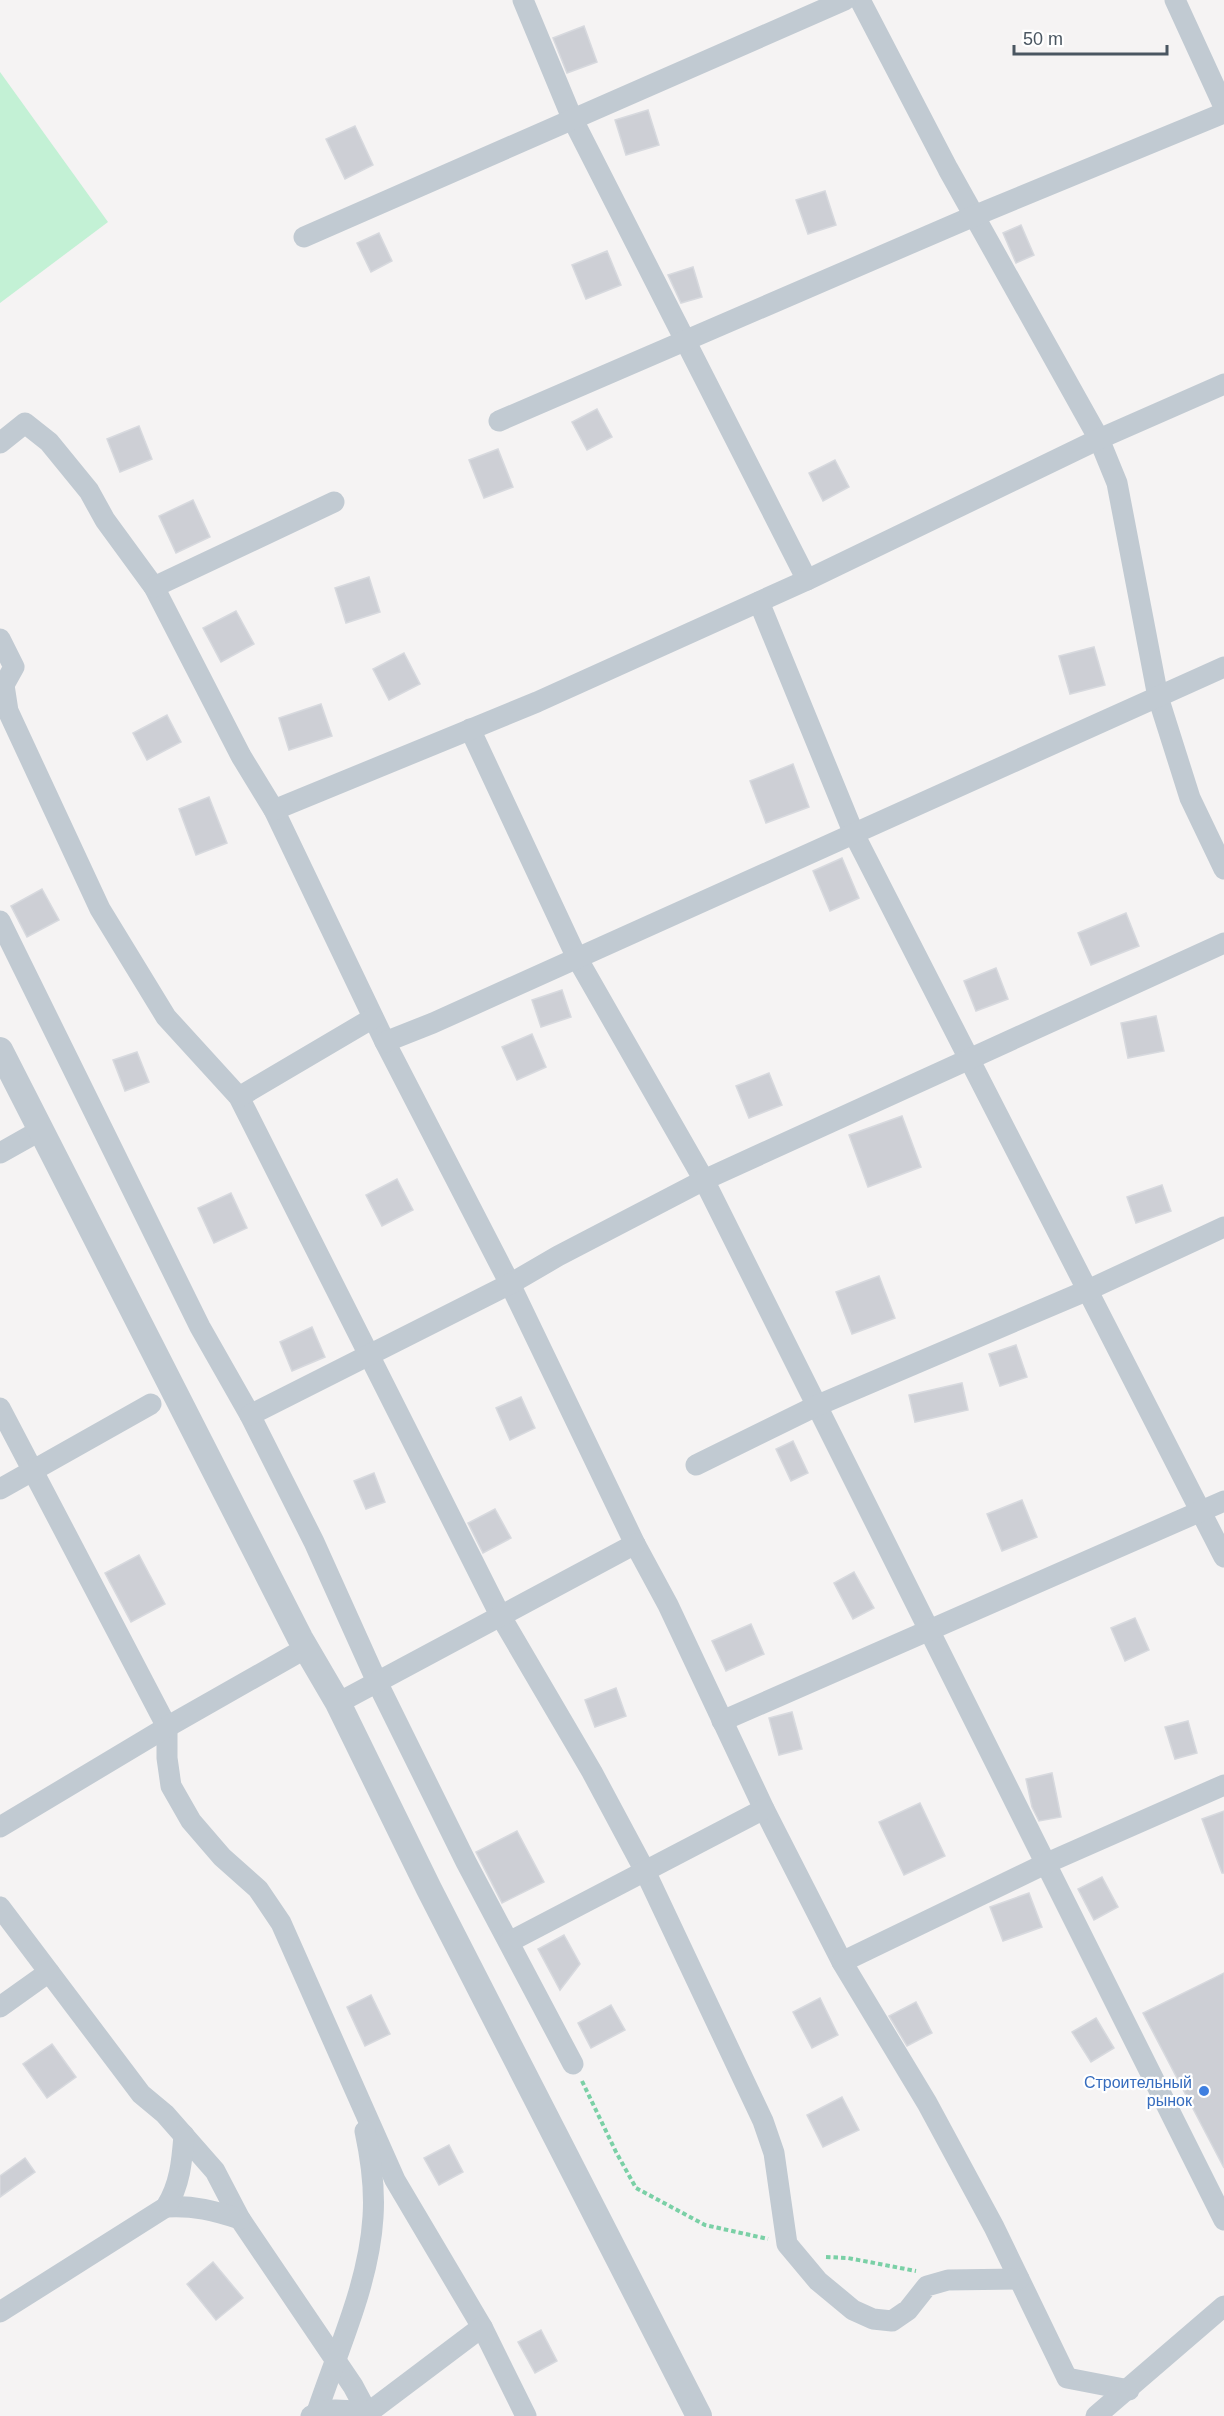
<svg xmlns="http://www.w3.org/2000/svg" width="1224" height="2416" viewBox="0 0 1224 2416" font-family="Arial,sans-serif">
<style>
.green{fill:#c3f1d5}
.building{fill:#cdcfd5;stroke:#d7d9de;stroke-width:1.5}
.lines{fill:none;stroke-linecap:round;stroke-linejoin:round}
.path{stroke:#7ad0a6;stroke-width:4;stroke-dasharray:4.5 3;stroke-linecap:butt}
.minor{stroke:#c1cad2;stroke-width:21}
.tertiary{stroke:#c1cad2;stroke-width:26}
.shop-dot{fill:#3f7fe0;stroke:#fff;stroke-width:2}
.labels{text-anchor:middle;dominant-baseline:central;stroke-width:4.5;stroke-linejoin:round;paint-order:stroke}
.shop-label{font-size:16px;fill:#366cbe;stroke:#fff;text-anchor:end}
</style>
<rect width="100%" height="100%" fill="#f5f3f3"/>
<polygon class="green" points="0,72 108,222 0,303"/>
<g class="building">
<polygon points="584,26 597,62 567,73 553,38"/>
<polygon points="648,110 659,145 626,155 615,120"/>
<polygon points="355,126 373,165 345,179 326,139"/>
<polygon points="825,191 836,225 808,234 796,200"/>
<polygon points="1021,225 1034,255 1016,263 1003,233"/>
<polygon points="379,233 392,261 371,272 357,243"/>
<polygon points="607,251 621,285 586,299 572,265"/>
<polygon points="693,267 702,297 681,303 668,275"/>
<polygon points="597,409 612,437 587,450 572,422"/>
<polygon points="139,426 152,459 120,472 107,439"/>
<polygon points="498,449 513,487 484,498 469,460"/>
<polygon points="835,460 849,487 823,501 809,473"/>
<polygon points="193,500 210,537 176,553 159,516"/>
<polygon points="369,577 380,612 346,623 335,588"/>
<polygon points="236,611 254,644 221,662 203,628"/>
<polygon points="1094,647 1105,685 1070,694 1059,656"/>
<polygon points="404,653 420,684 389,700 373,669"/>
<polygon points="321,704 332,736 289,750 279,718"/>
<polygon points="167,715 181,742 147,760 133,733"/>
<polygon points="793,764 809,807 766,823 750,781"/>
<polygon points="209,797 227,843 196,855 179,809"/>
<polygon points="842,858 859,898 830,911 813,871"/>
<polygon points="42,889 59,920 27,937 11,906"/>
<polygon points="1126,913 1139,946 1091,965 1078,933"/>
<polygon points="996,968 1008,999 976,1011 964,981"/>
<polygon points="562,990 571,1017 541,1027 532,1000"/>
<polygon points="1156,1016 1164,1051 1128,1058 1121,1023"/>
<polygon points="532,1034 546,1067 517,1080 502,1047"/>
<polygon points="137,1052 149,1082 125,1091 113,1060"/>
<polygon points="769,1073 782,1105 749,1118 736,1086"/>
<polygon points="902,1116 921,1167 868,1187 849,1135"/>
<polygon points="397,1179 413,1210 382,1226 366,1195"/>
<polygon points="1162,1185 1171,1211 1136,1223 1127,1197"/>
<polygon points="231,1193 247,1228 214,1243 198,1208"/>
<polygon points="879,1276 895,1318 852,1334 836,1292"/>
<polygon points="312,1327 325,1357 292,1371 280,1342"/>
<polygon points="1016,1345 1027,1377 1000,1386 989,1354"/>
<polygon points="962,1383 968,1410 915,1422 909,1395"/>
<polygon points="521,1397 535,1428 510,1440 496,1408"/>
<polygon points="793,1441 808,1473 791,1481 776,1449"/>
<polygon points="374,1473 385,1502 366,1509 354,1481"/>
<polygon points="1022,1500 1037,1537 1002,1551 987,1514"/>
<polygon points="495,1509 511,1538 483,1553 468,1523"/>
<polygon points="139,1555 165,1604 131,1622 105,1573"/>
<polygon points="854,1572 874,1608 853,1619 834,1583"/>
<polygon points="1135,1618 1149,1650 1125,1661 1111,1628"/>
<polygon points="751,1624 764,1654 726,1671 712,1641"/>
<polygon points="616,1688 626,1716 595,1727 585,1700"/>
<polygon points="792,1712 802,1749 779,1755 769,1718"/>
<polygon points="1188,1721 1197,1753 1175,1759 1165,1727"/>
<polygon points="1052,1773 1061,1817 1039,1821 1032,1807 1026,1779"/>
<polygon points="920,1803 945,1856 904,1875 879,1822"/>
<polygon points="1224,1811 1224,1873 1222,1873 1202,1819"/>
<polygon points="517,1831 544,1882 502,1903 476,1852"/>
<polygon points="1102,1877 1118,1907 1094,1920 1078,1889"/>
<polygon points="1029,1893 1042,1927 1003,1941 990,1907"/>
<polygon points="564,1935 580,1964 560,1990 538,1949"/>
<polygon points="1224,1973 1224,2168 1143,2013"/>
<polygon points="371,1995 390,2034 365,2046 347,2007"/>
<polygon points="820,1998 838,2035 812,2048 793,2012"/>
<polygon points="916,2002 932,2033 907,2046 889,2016"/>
<polygon points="611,2005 625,2030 591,2048 578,2023"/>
<polygon points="1096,2018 1114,2048 1091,2062 1072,2032"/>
<polygon points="52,2044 76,2077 47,2098 23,2064"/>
<polygon points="842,2097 859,2130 823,2147 807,2115"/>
<polygon points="449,2145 463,2172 439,2185 424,2158"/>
<polygon points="25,2158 35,2172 0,2197 0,2176"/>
<polygon points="213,2262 243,2298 216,2320 187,2284"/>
<polygon points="541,2330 557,2361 535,2373 518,2342"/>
</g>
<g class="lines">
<g class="path">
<polyline points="582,2081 616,2152 636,2188 705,2225 768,2239"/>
<polyline points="826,2257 848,2258 916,2271"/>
</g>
<g class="minor">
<polyline points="523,0 572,118 807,580"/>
<polyline points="860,0 948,169 1099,439 1117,483 1158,697 1190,798 1224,869"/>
<polyline points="1175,0 1224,107"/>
<polyline points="304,237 845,0"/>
<polyline points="499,421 974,216 1224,113"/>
<polyline points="0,443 25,423 49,442 89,491 105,520 154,587 241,756 274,810 385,1042 510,1284 635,1544 668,1605 764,1809 842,1962 927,2103 994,2227 1067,2378 1129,2390"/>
<polyline points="154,587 334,502"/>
<polyline points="759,602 854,834 1224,1557"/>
<polyline points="0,639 14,667 4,685 8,711 100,909 166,1017 239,1097 500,1615 592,1772 645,1871 763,2121 774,2153 787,2244 818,2281 853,2310 873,2319 892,2321 908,2310 927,2286 948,2280 1019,2279"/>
<polyline points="470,729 577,958 704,1180 1224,2220"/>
<polyline points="274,810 537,702 807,580 1099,439 1224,384"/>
<polyline points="0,921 200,1327 250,1415 314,1542 377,1682 466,1862 573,2064"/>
<polyline points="385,1042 433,1023 1224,667"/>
<polyline points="239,1097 373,1018"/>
<polyline points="0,1153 41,1130"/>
<polyline points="0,1408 167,1727 167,1758 171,1786 191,1821 222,1857 258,1889 281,1923 395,2180 482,2327 526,2416"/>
<polyline points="250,1415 510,1284 558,1256 704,1180 1224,943"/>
<polyline points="696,1465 816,1406 1088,1290 1224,1227"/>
<polyline points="0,1489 151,1404"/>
<polyline points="338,1703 635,1544"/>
<polyline points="722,1721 1224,1501"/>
<polyline points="0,1827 167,1727 306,1648"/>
<polyline points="0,1907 141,2094 165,2114 215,2171 240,2219 353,2386 369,2416"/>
<polyline points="509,1942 764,1809"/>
<polyline points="842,1962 1047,1863 1224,1785"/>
<polyline points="0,2007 49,1972"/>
<path d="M 166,2207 C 193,2205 215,2211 240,2219"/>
<path d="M 0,2312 L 166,2207 C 180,2185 182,2161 184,2135"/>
<path d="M 317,2412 C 338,2349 369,2284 373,2217 C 375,2188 371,2159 365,2131"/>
<path d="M 311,2416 C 326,2406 351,2411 368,2413 L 482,2327"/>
<polyline points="1096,2416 1224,2306"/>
</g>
<polyline class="tertiary" points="0,1050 300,1638 338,1703 429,1889 699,2416"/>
</g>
<circle class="shop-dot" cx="1204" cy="2091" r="6"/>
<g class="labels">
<g class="shop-label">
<text x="1192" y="2082">Строительный<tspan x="1192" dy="18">рынок</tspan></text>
</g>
</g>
<path d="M1014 45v9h153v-9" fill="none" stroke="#4a5661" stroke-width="3"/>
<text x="1023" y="45" font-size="18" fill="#4a5661" stroke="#ffffff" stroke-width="4.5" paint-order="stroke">50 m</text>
</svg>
